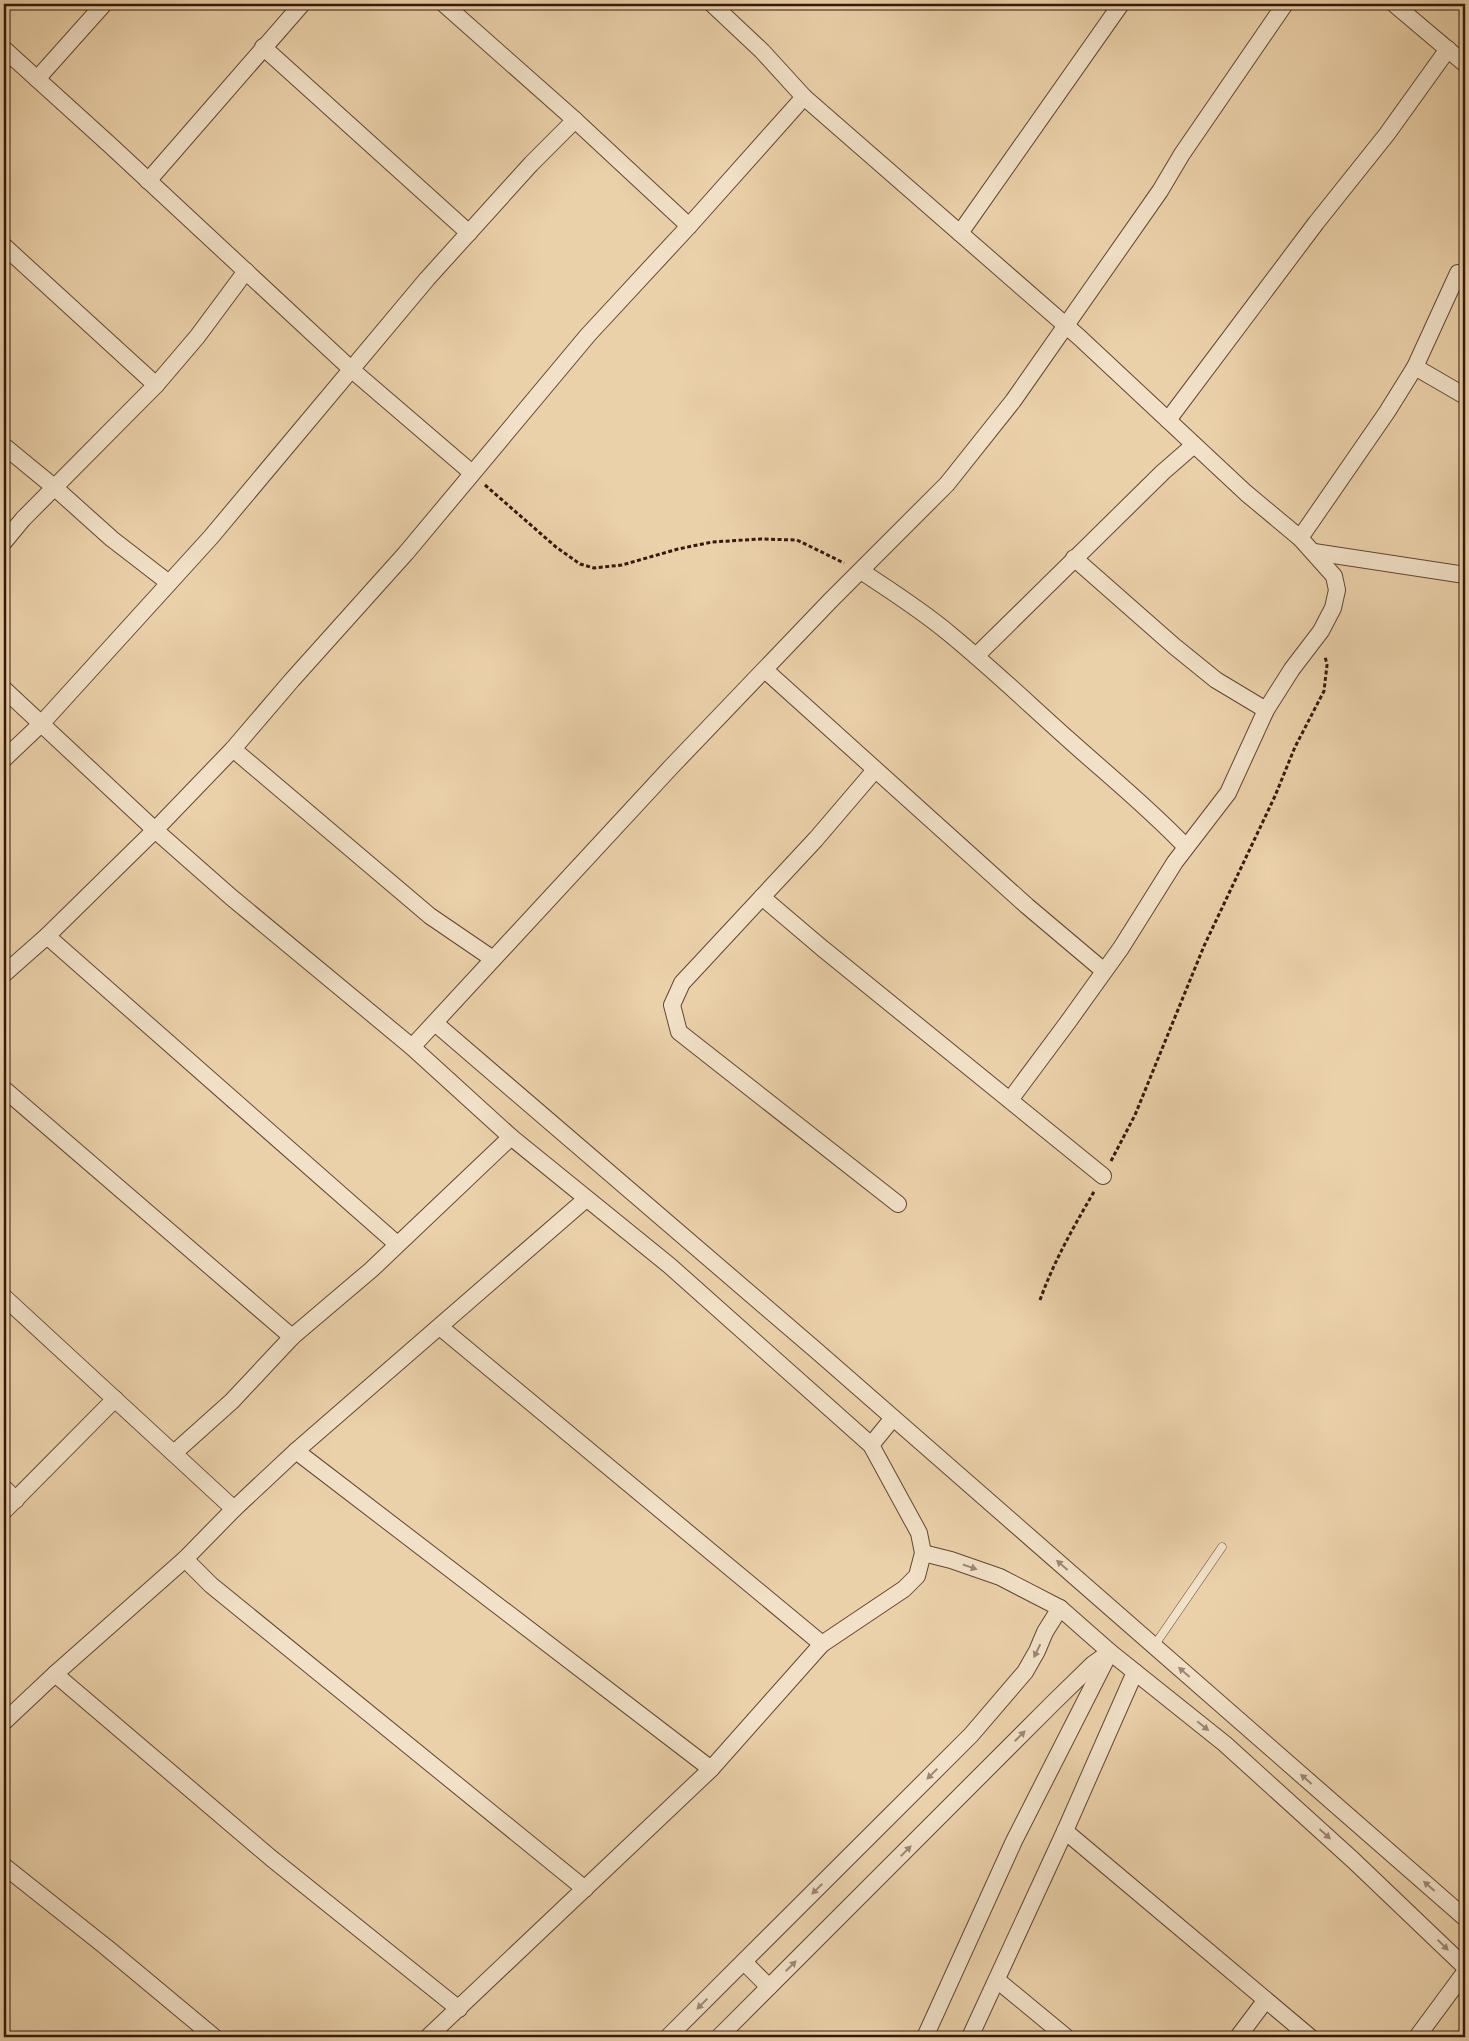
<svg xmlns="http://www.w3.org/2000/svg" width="1469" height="2041" viewBox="0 0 1469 2041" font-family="'IM FELL DW Pica',serif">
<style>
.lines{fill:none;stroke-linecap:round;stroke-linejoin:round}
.service-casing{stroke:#624633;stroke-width:9}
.minor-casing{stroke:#624633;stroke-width:18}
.path{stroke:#35180b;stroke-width:3;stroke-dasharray:4 2.5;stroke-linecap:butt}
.service{stroke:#f2e1c8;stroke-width:8}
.minor{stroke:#f2e1c8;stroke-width:16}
.oneway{fill:#9d8773}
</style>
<rect width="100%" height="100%" fill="#ebd1aa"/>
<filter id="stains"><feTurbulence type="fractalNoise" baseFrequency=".004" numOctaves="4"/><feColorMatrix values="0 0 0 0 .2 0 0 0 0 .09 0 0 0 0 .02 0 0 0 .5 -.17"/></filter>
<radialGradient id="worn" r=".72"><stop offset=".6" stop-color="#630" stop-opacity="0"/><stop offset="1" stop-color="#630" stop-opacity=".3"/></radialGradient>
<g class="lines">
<g class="service-casing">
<polyline id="service" points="1154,1646 1222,1547"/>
</g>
<g class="minor-casing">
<g id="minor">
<polyline points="444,4 575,120 689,226"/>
<polyline points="712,4 762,51 804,97 1079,337 1246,493 1300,538 1334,576 1337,590 1333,608 1321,631 1292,669 1266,710 1228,793 1175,862 1121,948 1068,1022 1010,1100"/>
<polyline points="1394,4 1465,64"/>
<polyline points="263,47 469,233"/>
<polyline points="4,49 110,145 352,370 472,473"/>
<polyline points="37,79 104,4"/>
<polyline points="148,181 302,4"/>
<polyline points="960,233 1121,4"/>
<polyline points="4,246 156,385"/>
<polyline points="1415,367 1465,396"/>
<polyline points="1168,420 1316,223 1387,134 1448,49"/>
<polyline points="4,446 54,487 112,539 169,583"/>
<polyline points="1300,538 1387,412 1415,367 1458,273"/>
<polyline points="4,542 23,519 156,385 197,337 246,271"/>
<polyline points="1314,552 1465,575"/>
<polyline points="1074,558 1174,646 1216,680 1266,710"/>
<path d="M 861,571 C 891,591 923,611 951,635 C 991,668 1029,704 1068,739 C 1108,775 1149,808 1186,847"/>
<polyline points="976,656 1163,472 1194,445"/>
<polyline points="765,670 1027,906 1104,971"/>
<polyline points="4,689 155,830 231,897 412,1047 511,1137 670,1266 871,1445 919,1533 923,1553 917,1576 904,1589 822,1644 711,1769 428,2037"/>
<polyline points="233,749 430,916 493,959"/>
<polyline points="4,759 42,723 211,537 427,279 531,164 575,120"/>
<polyline points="875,770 816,839 682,983 672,1005 679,1032 898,1204"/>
<polyline points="762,897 822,948 1103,1176"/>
<polyline points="47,936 397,1244"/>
<polyline points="4,974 47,936 155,830 233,749 292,680 406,553 588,335 689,226 804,97"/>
<polyline points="435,1023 818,1352 1465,1918"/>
<polyline points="412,1047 672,766 830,601 947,484 1013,401 1160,191 1182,154 1285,4"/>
<polyline points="4,1089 292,1337"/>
<polyline points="4,1297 234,1509 296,1451 586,1199"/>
<polyline points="440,1327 822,1644"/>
<polyline points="871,1445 893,1418"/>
<polyline points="296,1451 711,1769"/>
<polyline points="174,1453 232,1401 292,1337 371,1270 511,1137"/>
<polyline points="4,1488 16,1500"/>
<polyline points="234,1509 185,1559 55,1674 271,1858 459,2009"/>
<polyline points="4,1511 115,1399"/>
<polyline points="923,1553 951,1560 1000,1577 1060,1608 1110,1652 1225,1744 1353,1860 1465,1967"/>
<polyline points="185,1559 211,1585 585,1889"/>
<polyline points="4,1722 55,1674"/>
<polyline points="1065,1831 1310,2037"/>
<polyline points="4,1866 106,1947 214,2037"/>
<polyline points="744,1962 769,1987"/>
<polyline points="997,1980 1066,2037"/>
<polyline points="668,2037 971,1735 1025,1672 1037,1651 1045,1632 1060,1608"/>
<polyline points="719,2037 1052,1704 1093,1664 1110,1652"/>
<polyline points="925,2037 1014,1841 1109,1654"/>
<polyline points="970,2037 1065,1831 1135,1672"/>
<polyline points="1238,2037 1265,2001"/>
<polyline points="1417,2037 1465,1972"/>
</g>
</g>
<g class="path">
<polyline points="485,485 556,547 580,564 594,568 622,565 678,549 712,542 761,539 797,540 844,563"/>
<polyline points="1111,1161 1135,1115 1204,946 1275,796 1295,747 1324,691 1327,665 1325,656"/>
<path d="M 1040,1300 C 1054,1261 1074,1226 1095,1190"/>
</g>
<use href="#service" class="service"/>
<use href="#minor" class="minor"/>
</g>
<defs><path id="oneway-solid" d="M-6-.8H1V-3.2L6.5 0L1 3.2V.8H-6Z" transform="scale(1.25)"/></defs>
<g class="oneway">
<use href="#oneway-solid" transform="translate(1062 1565) rotate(-139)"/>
<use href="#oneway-solid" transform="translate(970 1567) rotate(19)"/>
<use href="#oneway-solid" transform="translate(1037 1651) rotate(116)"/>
<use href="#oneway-solid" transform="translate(1184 1672) rotate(-139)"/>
<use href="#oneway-solid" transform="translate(1203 1726) rotate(39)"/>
<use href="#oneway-solid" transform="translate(1020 1736) rotate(-45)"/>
<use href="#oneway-solid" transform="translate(932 1774) rotate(135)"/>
<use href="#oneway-solid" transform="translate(1306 1779) rotate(-139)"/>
<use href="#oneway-solid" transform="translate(1325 1834) rotate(42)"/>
<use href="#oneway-solid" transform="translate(906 1851) rotate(-45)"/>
<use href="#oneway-solid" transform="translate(1429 1886) rotate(-139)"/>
<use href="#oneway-solid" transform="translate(817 1889) rotate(135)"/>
<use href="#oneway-solid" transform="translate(1443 1945) rotate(44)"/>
<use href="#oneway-solid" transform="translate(791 1966) rotate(-45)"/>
<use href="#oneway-solid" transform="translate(702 2004) rotate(135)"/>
</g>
<rect width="1469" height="2041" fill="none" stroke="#ebd1aa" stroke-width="20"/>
<rect x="5" y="5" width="1459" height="2031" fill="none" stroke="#35180b" stroke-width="2.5"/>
<rect x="10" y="10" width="1449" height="2021" fill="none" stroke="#35180b"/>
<rect width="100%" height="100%" filter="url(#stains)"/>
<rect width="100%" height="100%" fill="url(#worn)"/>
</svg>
